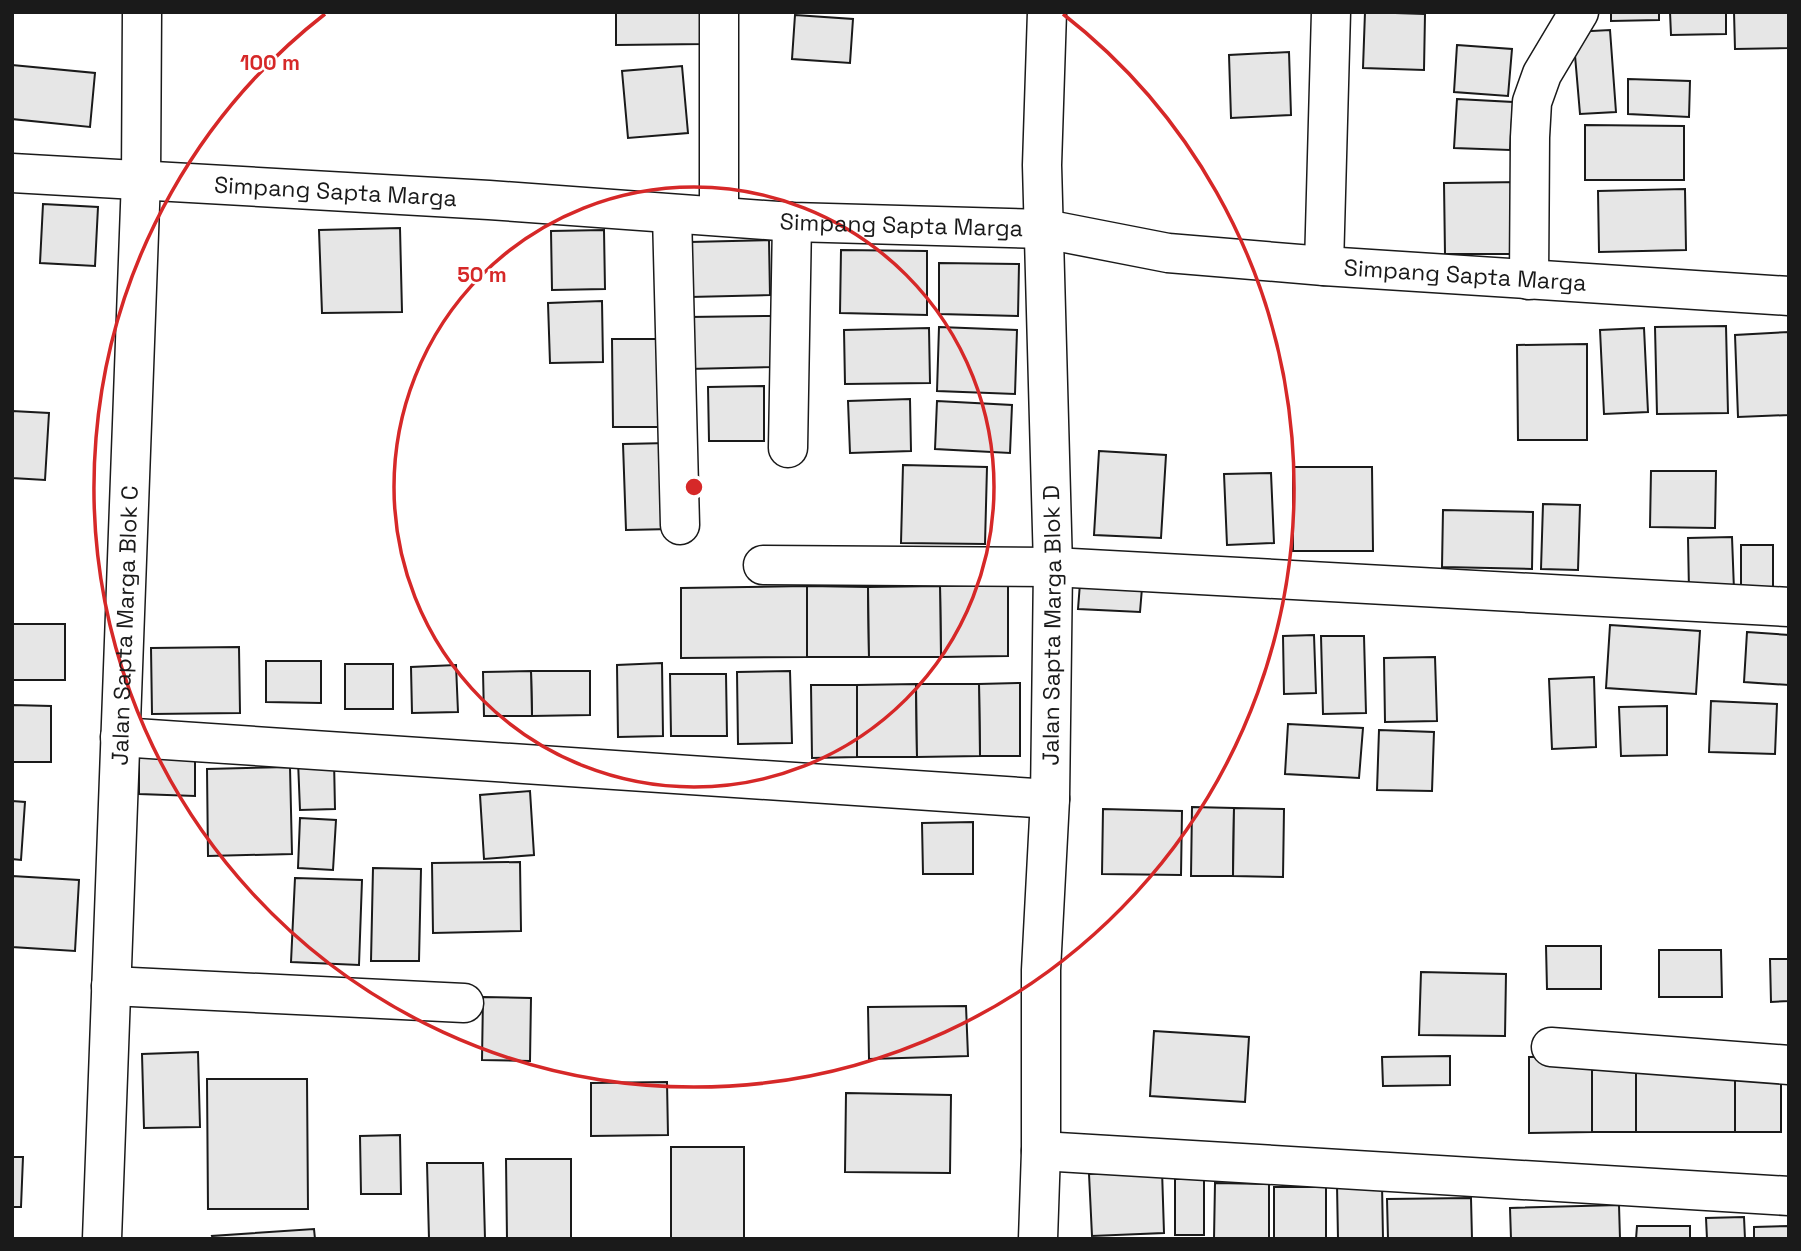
<svg xmlns="http://www.w3.org/2000/svg" width="1801" height="1251" viewBox="0 0 1801 1251" font-family="'Space Grotesk',sans-serif">
<style>
.building{fill:#e6e6e6;stroke:#1a1a1a;stroke-width:2}
.lines{fill:none;stroke-linecap:round;stroke-linejoin:round}
.minor-casing{stroke:#1a1a1a;stroke-width:41}
.minor{stroke:#fff;stroke-width:38}
.ring{fill:none;stroke:#d62828;stroke-width:3.5}
.labels{text-anchor:middle;dominant-baseline:central;stroke-width:5;stroke-linejoin:round;paint-order:stroke}
.street-label{font-size:23px;fill:#1a1a1a;stroke:#fff}
.centre{fill:#d62828;stroke:#fff;stroke-width:3.5}
.ring-label{font-size:21px;text-anchor:middle;font-weight:bold;fill:#d62828;stroke:#fff;stroke-width:5;stroke-linejoin:round;paint-order:stroke}
</style>
<rect width="100%" height="100%" fill="#fff"/>
<g class="building">
<polygon points="616,12 704,12 704,44 616,45"/>
<polygon points="1365,12 1425,14 1424,70 1363,68"/>
<polygon points="1611,12 1659,12 1659,20 1611,21"/>
<polygon points="1670,12 1726,12 1726,34 1671,35"/>
<polygon points="1734,12 1789,12 1789,48 1735,49"/>
<polygon points="795,15 853,19 850,63 792,59"/>
<polygon points="1610,30 1616,112 1580,114 1573,32"/>
<polygon points="1457,45 1512,49 1508,96 1454,92"/>
<polygon points="1289,52 1291,115 1231,118 1229,55"/>
<polygon points="12,65 95,73 90,127 12,119"/>
<polygon points="682,66 688,133 628,138 622,71"/>
<polygon points="1628,79 1690,81 1689,117 1628,114"/>
<polygon points="1457,99 1513,102 1510,150 1454,148"/>
<polygon points="1585,125 1684,126 1684,180 1585,180"/>
<polygon points="1522,182 1522,254 1445,254 1444,183"/>
<polygon points="1685,189 1686,250 1599,252 1598,191"/>
<polygon points="43,204 98,207 95,266 40,263"/>
<polygon points="400,228 402,312 322,313 319,230"/>
<polygon points="604,230 605,289 552,290 551,231"/>
<polygon points="769,240 770,295 690,297 690,242"/>
<polygon points="841,250 927,251 927,315 840,313"/>
<polygon points="939,263 1019,264 1018,316 939,314"/>
<polygon points="602,301 603,362 550,363 548,303"/>
<polygon points="771,316 772,367 688,369 688,317"/>
<polygon points="1726,326 1728,413 1657,414 1655,327"/>
<polygon points="939,327 1017,330 1015,394 937,391"/>
<polygon points="929,328 930,383 845,384 844,330"/>
<polygon points="1644,328 1648,412 1604,414 1600,330"/>
<polygon points="1789,332 1789,415 1738,417 1735,335"/>
<polygon points="612,339 667,339 668,427 613,427"/>
<polygon points="1587,344 1587,440 1518,440 1517,345"/>
<polygon points="764,386 764,441 709,441 708,387"/>
<polygon points="910,399 911,451 850,453 848,401"/>
<polygon points="937,401 1012,405 1010,453 935,449"/>
<polygon points="12,411 49,413 45,480 12,478"/>
<polygon points="668,443 671,529 626,530 623,444"/>
<polygon points="1099,451 1166,455 1161,538 1094,535"/>
<polygon points="903,465 987,467 985,544 901,543"/>
<polygon points="1293,467 1372,467 1373,551 1293,551"/>
<polygon points="1651,471 1716,471 1715,528 1650,527"/>
<polygon points="1271,473 1274,543 1227,545 1224,474"/>
<polygon points="1543,504 1580,505 1578,570 1541,569"/>
<polygon points="1443,510 1533,512 1532,569 1442,567"/>
<polygon points="1732,537 1734,590 1689,591 1688,538"/>
<polygon points="1741,545 1773,545 1773,601 1741,600"/>
<polygon points="1080,583 1142,588 1140,612 1078,609"/>
<polygon points="1008,585 1008,656 941,657 940,586"/>
<polygon points="807,586 868,587 869,657 807,657"/>
<polygon points="807,586 807,657 681,658 681,588"/>
<polygon points="940,586 941,657 869,657 868,587"/>
<rect x="12" y="624" width="53" height="56"/>
<polygon points="1610,625 1700,631 1696,694 1606,688"/>
<polygon points="1747,632 1789,635 1789,685 1744,682"/>
<polygon points="1314,635 1316,693 1284,694 1283,636"/>
<polygon points="1321,636 1364,636 1366,713 1323,714"/>
<polygon points="239,647 240,713 152,714 151,648"/>
<polygon points="1435,657 1437,721 1385,722 1384,658"/>
<polygon points="266,661 321,661 321,703 266,702"/>
<polygon points="662,663 663,736 618,737 617,665"/>
<rect x="345" y="664" width="48" height="45"/>
<polygon points="456,665 458,712 412,713 411,667"/>
<polygon points="531,671 590,671 590,715 532,716"/>
<polygon points="531,671 532,716 484,716 483,672"/>
<polygon points="790,671 792,743 738,744 737,672"/>
<polygon points="670,674 726,674 727,736 671,736"/>
<polygon points="1594,677 1596,747 1552,749 1549,679"/>
<polygon points="1020,683 1020,756 980,756 979,684"/>
<polygon points="916,684 917,757 857,757 857,685"/>
<polygon points="916,684 979,684 980,756 917,757"/>
<polygon points="811,685 857,685 857,757 812,758"/>
<polygon points="1711,701 1777,704 1775,754 1709,752"/>
<polygon points="12,705 51,706 51,762 12,762"/>
<polygon points="1667,706 1667,755 1621,756 1619,707"/>
<polygon points="1288,724 1363,728 1359,778 1285,774"/>
<polygon points="1379,730 1434,732 1432,791 1377,790"/>
<polygon points="139,757 195,759 195,796 139,794"/>
<polygon points="334,760 335,809 300,810 298,761"/>
<polygon points="290,767 292,854 208,856 207,769"/>
<polygon points="530,791 534,855 484,859 480,795"/>
<polygon points="12,801 25,802 21,860 12,859"/>
<polygon points="1192,807 1234,808 1233,876 1191,876"/>
<polygon points="1234,808 1284,809 1283,877 1233,876"/>
<polygon points="1103,809 1182,811 1181,875 1102,874"/>
<polygon points="300,818 336,820 333,870 298,868"/>
<polygon points="973,822 973,874 923,874 922,823"/>
<polygon points="520,862 521,931 433,933 432,863"/>
<polygon points="373,868 421,869 419,961 371,961"/>
<polygon points="12,876 79,880 75,951 12,947"/>
<polygon points="295,878 362,880 359,965 291,962"/>
<polygon points="1546,946 1601,946 1601,989 1547,989"/>
<polygon points="1659,950 1721,950 1722,997 1659,997"/>
<polygon points="1770,959 1789,959 1789,1001 1771,1002"/>
<polygon points="1421,972 1506,974 1505,1036 1419,1035"/>
<polygon points="483,997 531,998 530,1061 482,1060"/>
<polygon points="966,1006 968,1056 869,1059 868,1007"/>
<polygon points="1154,1031 1249,1037 1245,1102 1150,1096"/>
<polygon points="198,1052 200,1127 144,1128 142,1054"/>
<polygon points="1450,1056 1450,1085 1383,1086 1382,1057"/>
<polygon points="1592,1056 1592,1132 1529,1133 1529,1057"/>
<polygon points="1781,1069 1781,1132 1735,1132 1735,1070"/>
<rect x="1592" y="1070" width="44" height="62"/>
<rect x="1636" y="1070" width="99" height="62"/>
<polygon points="207,1079 307,1079 308,1209 208,1209"/>
<polygon points="667,1082 668,1135 591,1136 591,1083"/>
<polygon points="846,1093 951,1095 950,1173 845,1172"/>
<polygon points="400,1135 401,1194 361,1194 360,1136"/>
<rect x="671" y="1147" width="73" height="92"/>
<polygon points="12,1157 23,1157 21,1207 12,1207"/>
<polygon points="506,1159 571,1159 571,1239 507,1239"/>
<polygon points="427,1163 483,1163 485,1239 429,1239"/>
<polygon points="1162,1170 1164,1233 1092,1236 1089,1174"/>
<rect x="1175" y="1179" width="29" height="56"/>
<polygon points="1215,1183 1269,1184 1269,1239 1214,1239"/>
<polygon points="1382,1184 1383,1239 1338,1239 1337,1185"/>
<rect x="1274" y="1187" width="52" height="52"/>
<polygon points="1471,1198 1472,1239 1388,1239 1387,1199"/>
<polygon points="1619,1205 1620,1239 1511,1239 1510,1208"/>
<polygon points="1744,1217 1745,1239 1707,1239 1706,1218"/>
<polygon points="1637,1226 1690,1226 1690,1239 1636,1239"/>
<polygon points="1789,1226 1789,1239 1754,1239 1754,1227"/>
<polygon points="314,1229 315,1239 213,1239 212,1236"/>
</g>
<g class="lines">
<g class="minor-casing">
<g id="minor">
<path id="s1" d="M 12,173 L 489,200 L 792,222 L 1045,229 L 1168,253 L 1324,266 L 1789,296"/>
<polyline points="672,215 680,525"/>
<polyline points="719,216 719,12"/>
<polyline points="1324,266 1331,12"/>
<polyline points="1529,280 1530,137 1532,102 1542,74 1579,12"/>
<polyline points="788,448 792,222"/>
<polyline points="763,565 1053,567 1789,607"/>
<polyline points="120,737 1050,799"/>
<polyline points="111,986 464,1003"/>
<polyline points="1551,1047 1789,1065"/>
<polyline points="1041,1151 1789,1196"/>
<path id="s2" d="M 102,1239 L 141,179 L 142,12"/>
<path id="s3" d="M 1038,1239 L 1041,1151 L 1041,970 L 1050,799 L 1053,567 L 1042,165 L 1047,12"/>
</g>
</g>
<use href="#minor" class="minor"/>
</g>
<g class="ring">
<circle cx="694" cy="487" r="300"/>
<path d="M1063 14A600 600 0 1 1 325 14"/>
</g>
<g class="labels">
<g class="street-label">
<text stroke="none"><textPath href="#s1" startOffset="324">Simpang Sapta Marga</textPath></text>
<text stroke="none"><textPath href="#s1" startOffset="891">Simpang Sapta Marga</textPath></text>
<text stroke="none"><textPath href="#s1" startOffset="1458">Simpang Sapta Marga</textPath></text>
<text stroke="none"><textPath href="#s2" startOffset="614">Jalan Sapta Marga Blok C</textPath></text>
<text stroke="none"><textPath href="#s3" startOffset="614">Jalan Sapta Marga Blok D</textPath></text>
</g>
</g>
<circle cx="694" cy="487" r="10" class="centre"/>
<g class="ring-label">
<text x="270" y="70">100 m</text>
<text x="482" y="282">50 m</text>
</g>
<rect width="1801" height="1251" fill="none" stroke="#1a1a1a" stroke-width="28"/>
</svg>
